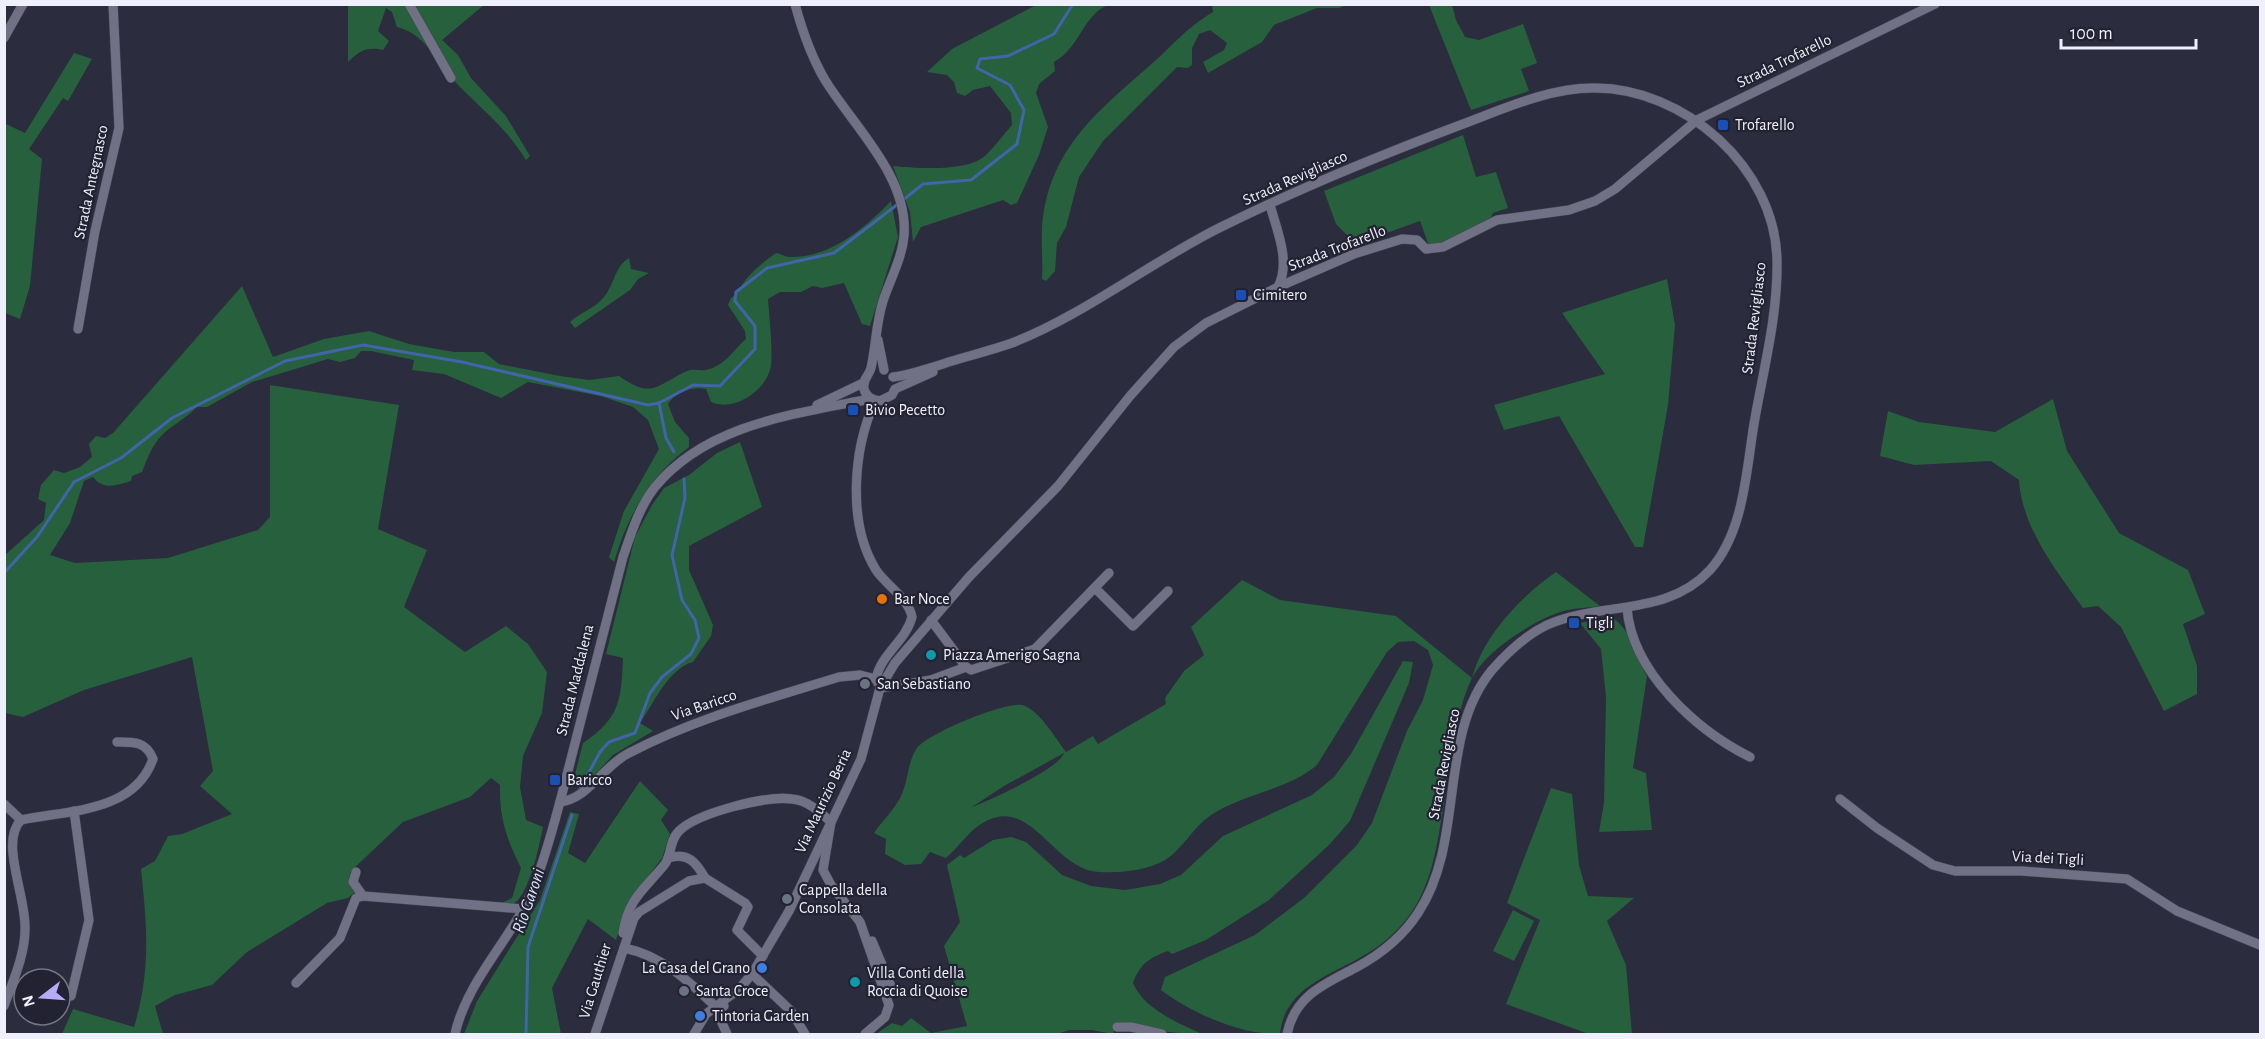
<svg xmlns="http://www.w3.org/2000/svg" width="2265" height="1039" viewBox="0 0 2265 1039" font-family="'Alegreya Sans',sans-serif">
<style>
.green{fill:#26603c;fill-rule:evenodd}
.lines{fill:none;stroke-linecap:round;stroke-linejoin:round}
.stream{stroke:#4164aa;stroke-width:3}
.minor-casing{stroke:#494957;stroke-width:10}
.minor{stroke:#707184;stroke-width:9}
.transit-dot{fill:#1a4fb4;stroke:#222232;stroke-width:2}
.food-dot{fill:#e8710a;stroke:#222232;stroke-width:2}
.culture-dot{fill:#0f9aa8;stroke:#222232;stroke-width:2}
.worship-dot{fill:#6b7280;stroke:#222232;stroke-width:2}
.shop-dot{fill:#3f7fe0;stroke:#222232;stroke-width:2}
.labels{text-anchor:middle;dominant-baseline:central;stroke-width:4.5;stroke-linejoin:round;paint-order:stroke}
.street-label{font-size:16px;fill:#eff0fb;stroke:#222232}
.poi-label{font-size:16px;fill:#eff0fb;stroke:#222232;text-anchor:start}
.water-label{font-size:18px;font-style:italic;fill:#dae5f9;stroke:#222232}
</style>
<rect width="100%" height="100%" fill="#2b2c3d"/>
<g class="green">
<path d="M 1038,4 L 1108,5 C 1083,15 1079,49 1054,62 L 1055,71 L 1039,84 L 1036,93 L 1048,127 L 1039,155 L 1017,203 L 1011,205 L 1003,200 L 921,227 L 913,242 L 910,212 L 893,166 C 916,168 969,173 987,154 C 996,145 1003,135 1012,125 L 1011,113 L 990,86 L 973,90 L 965,96 L 957,93 L 954,82 L 947,75 L 927,72 L 952,49 Z"/>
<path d="M 348,5 L 484,5 L 442,40 L 458,55 L 471,78 L 506,116 L 530,156 L 526,160 C 507,129 485,112 460,87 C 441,67 425,33 397,27 L 392,12 L 386,8 L 378,31 L 389,41 L 383,50 C 366,46 359,51 348,62 Z"/>
<path d="M 1212,5 L 1347,5 L 1339,8 L 1317,8 L 1274,25 L 1262,42 L 1208,73 L 1203,62 L 1224,50 L 1227,43 L 1210,30 L 1199,34 L 1192,48 L 1192,65 L 1188,68 L 1177,67 L 1103,141 L 1079,177 L 1066,227 L 1057,243 L 1055,271 L 1046,281 L 1042,279 C 1043,262 1041,246 1042,229 C 1047,153 1094,114 1147,68 C 1172,47 1183,30 1213,12 Z"/>
<polygon points="1429,5 1452,5 1456,20 1465,37 1479,40 1523,24 1537,63 1521,69 1529,91 1471,110"/>
<polygon points="74,53 92,59 68,101 63,98 29,149 42,159 30,286 20,319 5,313 6,124 25,133"/>
<polygon points="1463,135 1476,177 1496,172 1508,208 1493,213 1491,217 1457,237 1429,246 1420,221 1356,244 1336,224 1324,191"/>
<path d="M 891,201 L 898,237 L 870,326 L 862,324 L 844,283 L 822,288 L 813,286 L 801,292 L 780,292 L 768,299 C 769,314 774,357 770,370 C 763,393 733,412 711,402 L 706,389 C 693,386 675,392 668,404 L 675,422 L 689,438 L 689,447 C 649,477 628,515 614,562 L 609,557 L 624,511 L 659,449 L 648,420 L 633,407 L 601,396 L 528,382 L 501,398 L 444,374 L 412,370 L 414,360 L 371,351 L 361,351 L 355,358 L 340,362 L 328,359 L 252,382 L 207,407 L 197,407 C 185,420 167,427 157,441 C 150,450 146,462 142,472 L 132,476 L 131,481 C 116,485 104,491 93,477 L 84,481 L 70,523 L 50,555 L 75,563 L 168,558 L 258,530 L 270,517 L 270,385 L 399,405 L 378,529 L 427,550 L 404,607 L 465,652 L 506,626 L 528,644 L 547,672 L 542,713 L 523,756 L 520,787 L 526,820 L 543,827 C 539,847 531,885 518,900 C 513,906 506,904 499,904 L 512,898 L 521,868 C 507,840 499,818 500,785 L 491,778 L 470,797 L 403,822 L 351,871 L 349,880 L 355,892 L 348,898 L 327,903 L 247,952 L 212,985 L 175,995 L 155,1006 L 163,1034 L 62,1034 L 73,1009 L 134,1027 C 151,971 147,927 141,869 L 155,861 L 168,836 L 182,834 L 232,814 L 200,786 L 213,771 L 192,657 L 84,690 L 23,717 L 5,713 L 4,556 L 44,520 L 46,503 L 38,499 L 41,485 L 54,470 L 64,473 L 80,467 L 92,457 L 89,444 L 96,436 L 105,438 L 113,433 L 242,286 L 273,357 L 324,339 L 369,331 L 409,344 L 454,352 L 484,352 L 499,364 L 560,376 L 589,380 L 619,376 C 653,400 656,385 687,371 C 693,368 699,371 706,370 C 725,366 733,350 746,339 L 745,331 L 728,305 L 731,298 L 738,293 C 743,278 763,262 776,253 C 781,254 786,257 790,257 C 830,258 865,228 891,201 Z"/>
<path d="M 629,258 L 631,269 L 649,273 L 638,279 L 630,290 L 575,328 L 570,322 C 581,312 594,309 604,297 C 615,284 614,267 629,258 Z"/>
<polygon points="1667,279 1675,325 1668,405 1643,547 1635,547 1559,416 1504,430 1494,405 1605,374 1562,313"/>
<path d="M 2053,399 L 2067,451 L 2119,533 L 2188,570 L 2205,614 L 2183,624 L 2197,666 L 2197,694 L 2164,711 L 2121,627 L 2098,606 L 2083,608 C 2056,570 2022,528 2019,480 L 1991,461 L 1914,465 L 1880,456 L 1888,411 L 1919,422 L 1995,432 Z"/>
<path d="M 740,442 L 762,507 L 689,546 L 689,570 L 713,625 L 711,636 L 693,662 C 668,669 654,703 640,723 L 653,731 L 613,755 L 586,784 L 579,783 L 574,778 L 583,743 C 620,718 621,701 623,658 L 606,654 L 635,537 L 652,505 L 664,488 L 689,475 L 717,453 Z"/>
<path d="M 1556,572 L 1600,606 C 1587,608 1572,608 1560,612 C 1531,622 1484,652 1471,680 C 1451,725 1449,779 1440,827 C 1435,858 1428,890 1409,916 C 1396,933 1380,947 1361,957 C 1327,977 1285,988 1280,1034 C 1241,1035 1193,1014 1161,990 L 1165,977 L 1255,935 L 1304,898 L 1357,845 L 1372,823 L 1407,731 L 1423,700 L 1433,665 L 1428,650 L 1414,641 L 1398,642 L 1387,652 L 1317,765 C 1286,791 1244,793 1211,815 C 1193,827 1183,849 1165,860 C 1146,871 1120,873 1099,872 C 1054,870 1032,797 986,821 C 970,829 959,847 946,858 L 930,852 L 921,864 L 905,865 L 885,854 L 886,839 L 874,833 C 882,821 895,809 901,796 C 908,782 908,760 917,748 C 929,733 1004,702 1022,705 C 1039,709 1056,739 1066,752 L 1093,736 L 1098,744 L 1166,704 L 1165,698 L 1184,671 L 1204,655 L 1191,627 L 1242,580 L 1280,600 L 1396,616 L 1472,678 C 1483,636 1521,596 1556,572 ZM 1064,753 C 1059,769 990,800 972,807 L 1004,786 Z"/>
<path d="M 1611,617 C 1631,628 1636,657 1647,676 L 1633,768 L 1646,773 L 1652,830 L 1599,832 L 1604,803 L 1606,697 L 1601,649 L 1580,623 Z"/>
<path d="M 1403,661 L 1413,662 L 1409,683 L 1350,821 L 1329,845 L 1269,900 L 1206,940 L 1172,954 L 1168,951 C 1149,958 1140,964 1133,983 C 1144,1009 1178,1023 1202,1034 C 1172,1034 1145,1028 1115,1025 L 1113,1034 L 1092,1030 L 1069,1030 L 1057,1034 L 876,1034 L 892,1023 L 902,1026 L 911,1018 L 931,1033 L 967,1026 L 944,946 L 960,922 L 947,865 L 960,855 L 964,858 L 993,840 L 1011,837 L 1026,842 L 1062,875 L 1091,886 L 1125,890 L 1160,884 L 1181,875 L 1223,836 L 1312,795 L 1334,777 L 1351,754 Z"/>
<polygon points="640,781 668,810 661,820 670,834 662,858 628,903 616,940 588,919 552,988 561,1034 464,1034 477,1001 540,900 570,812 579,814 568,853 585,863"/>
<polygon points="1551,788 1572,794 1579,865 1588,896 1634,898 1607,921 1626,965 1632,1034 1589,1034 1506,1004 1540,920 1507,903"/>
<polygon points="1513,910 1534,921 1514,961 1493,951"/>
</g>
<g class="lines">
<g class="stream">
<polyline points="903,200 923,184 971,180 1017,144 1024,110 1010,85 977,68 980,59 1008,56 1054,34 1073,4"/>
<polyline points="659,403 666,438 674,452"/>
<polyline points="4,573 37,537 74,482 121,458 172,418 285,361 363,345 462,362 648,405 659,403 693,385 720,386 755,349 755,326 735,301 736,292 767,268 834,253 898,204"/>
<polyline points="580,789 600,752 609,742 635,733 650,693 662,677 691,654 699,638 695,620 682,600 672,555 685,498 684,479"/>
<polyline points="526,1034 528,947 572,815"/>
</g>
<g class="minor-casing">
<g id="minor">
<polyline points="409,4 451,78"/>
<path d="M 795,4 C 802,30 812,58 825,80 C 854,127 909,177 904,236 C 902,258 890,280 883,301 C 876,323 876,346 871,368 C 869,376 862,379 864,389 C 866,397 872,400 880,401 L 892,395 L 895,389 L 933,372"/>
<polyline points="4,38 23,4"/>
<path d="M 1270,205 C 1277,231 1291,261 1278,287"/>
<polyline points="78,329 95,231 119,128 113,4"/>
<polyline points="878,340 884,370"/>
<path d="M 893,377 C 913,374 933,367 952,361 C 972,355 992,350 1012,343 C 1082,316 1151,262 1219,228 C 1295,190 1376,157 1455,127 C 1499,111 1546,88 1593,88 C 1684,87 1776,168 1777,261 C 1778,316 1763,371 1754,424 C 1746,472 1744,532 1710,570 C 1667,617 1601,601 1547,625 C 1526,635 1507,653 1492,670 C 1437,736 1466,841 1418,913 C 1403,936 1381,954 1357,967 C 1325,984 1295,995 1287,1034"/>
<path d="M 875,401 C 853,450 847,523 876,570 C 886,585 909,599 912,617 C 906,641 880,655 876,679 L 878,683"/>
<polyline points="817,405 863,383"/>
<polyline points="1095,588 1133,626 1168,591"/>
<path d="M 1627,608 C 1632,672 1696,730 1750,757"/>
<polyline points="966,667 971,670 1035,649 1109,573"/>
<polyline points="880,688 931,680 966,667 931,620"/>
<polyline points="1840,799 1877,828 1933,865 1955,871 2022,871 2127,879 2177,911 2260,945"/>
<path d="M 560,802 C 588,799 604,765 629,753 C 696,718 768,699 839,677 L 860,675 L 876,679"/>
<polyline points="4,804 21,820"/>
<polyline points="831,822 823,870 831,885 860,922 889,1005 885,1017 865,1034"/>
<path d="M 668,858 C 688,852 696,862 705,878"/>
<polyline points="356,872 353,882 363,896"/>
<path d="M 623,933 C 628,898 645,889 665,864 C 672,854 669,841 679,831 C 697,813 767,795 792,799 C 807,800 820,812 831,822"/>
<polyline points="872,941 893,991"/>
<path d="M 624,948 C 661,955 690,982 717,1008"/>
<polyline points="752,974 791,1011 805,1034"/>
<polyline points="296,983 340,938 356,898 363,896 524,909"/>
<polyline points="71,996 89,920 74,811"/>
<path d="M 4,1006 C 13,981 26,953 25,926 C 25,894 0,841 21,820 C 68,810 134,813 153,759 C 146,741 133,742 117,742"/>
<polyline points="724,1006 717,1012 727,1034"/>
<polyline points="1117,1027 1131,1027 1162,1034"/>
<path d="M 455,1034 C 468,976 518,934 537,878 C 552,837 562,794 573,751 C 589,687 606,622 623,557 C 631,534 639,507 655,487 C 707,424 795,414 870,399"/>
<polyline points="595,1034 634,918 639,912 689,881 705,878 745,903 748,907 737,930 763,956"/>
<polyline points="694,1034 706,1014 739,989 752,974 789,911 861,759 880,688 895,663 969,577 1058,486 1130,396 1174,347 1206,323 1278,287 1354,254 1402,239 1417,240 1426,249 1443,247 1497,220 1569,210 1595,201 1615,189 1697,120 1935,4"/>
</g>
</g>
<use href="#minor" class="minor"/>
</g>
<g class="transit-dot">
<rect x="1717" y="119" width="12" height="12" rx="3"/>
<rect x="1235" y="289" width="12" height="12" rx="3"/>
<rect x="847" y="404" width="12" height="12" rx="3"/>
<rect x="1568" y="617" width="12" height="12" rx="3"/>
<rect x="549" y="774" width="12" height="12" rx="3"/>
</g>
<circle class="food-dot" cx="882" cy="599" r="6"/>
<g class="culture-dot">
<circle cx="931" cy="655" r="6"/>
<circle cx="855" cy="982" r="6"/>
</g>
<g class="worship-dot">
<circle cx="865" cy="684" r="6"/>
<circle cx="787" cy="899" r="6"/>
<circle cx="684" cy="991" r="6"/>
</g>
<g class="shop-dot">
<circle cx="762" cy="968" r="6"/>
<circle cx="700" cy="1016" r="6"/>
</g>
<g class="labels">
<g class="street-label">
<text transform="translate(1784 61) rotate(-26)">Strada Trofarello</text>
<text transform="translate(1295 178) rotate(-24)">Strada Revigliasco</text>
<text transform="translate(91 182) rotate(-78)">Strada Antegnasco</text>
<text transform="translate(1337 248) rotate(-21)">Strada Trofarello</text>
<text transform="translate(1754 318) rotate(-83)">Strada Revigliasco</text>
<text transform="translate(575 680) rotate(-76)">Strada Maddalena</text>
<text transform="translate(704 705) rotate(-19)">Via Baricco</text>
<text transform="translate(1444 764) rotate(-79)">Strada Revigliasco</text>
<text transform="translate(823 801) rotate(-65)">Via Maurizio Beria</text>
<text transform="translate(2048 858) rotate(3)">Via dei Tigli</text>
<text transform="translate(595 981) rotate(-73)">Via Gauthier</text>
</g>
<g class="poi-label">
<text x="1735" y="125">Trofarello</text>
<text x="1253" y="295">Cimitero</text>
<text x="865" y="410">Bivio Pecetto</text>
<text x="894" y="599">Bar Noce</text>
<text x="1586" y="623">Tigli</text>
<text x="943" y="655">Piazza Amerigo Sagna</text>
<text x="877" y="684">San Sebastiano</text>
<text x="567" y="780">Baricco</text>
<text x="799" y="890">Cappella della<tspan x="799" dy="18">Consolata</tspan></text>
<text x="750" y="968" text-anchor="end">La Casa del Grano</text>
<text x="867" y="973">Villa Conti della<tspan x="867" dy="18">Roccia di Quoise</tspan></text>
<text x="696" y="991">Santa Croce</text>
<text x="712" y="1016">Tintoria Garden</text>
</g>
<g class="water-label">
<text transform="translate(529 901) rotate(-71)">Rio Garoni</text>
</g>
</g>
<rect width="2265" height="1039" fill="none" stroke="#eff0fb" stroke-width="12"/>
<g transform="translate(42 997) rotate(253)"><circle r="28" fill="#222232" stroke="#747482" stroke-width="1.5"/>
<path d="M0-4.5L10 22L0 15L-10 22Z" fill="#b7abf8"/>
<text y="-9" font-size="16" font-weight="bold" text-anchor="middle" fill="#eff0fb">N</text>
</g>
<path d="M2061 39v9h135v-9" fill="none" stroke="#eff0fb" stroke-width="3"/>
<text x="2070" y="39" font-size="18" fill="#eff0fb" stroke="#222232" stroke-width="4.5" paint-order="stroke">100 m</text>
</svg>
